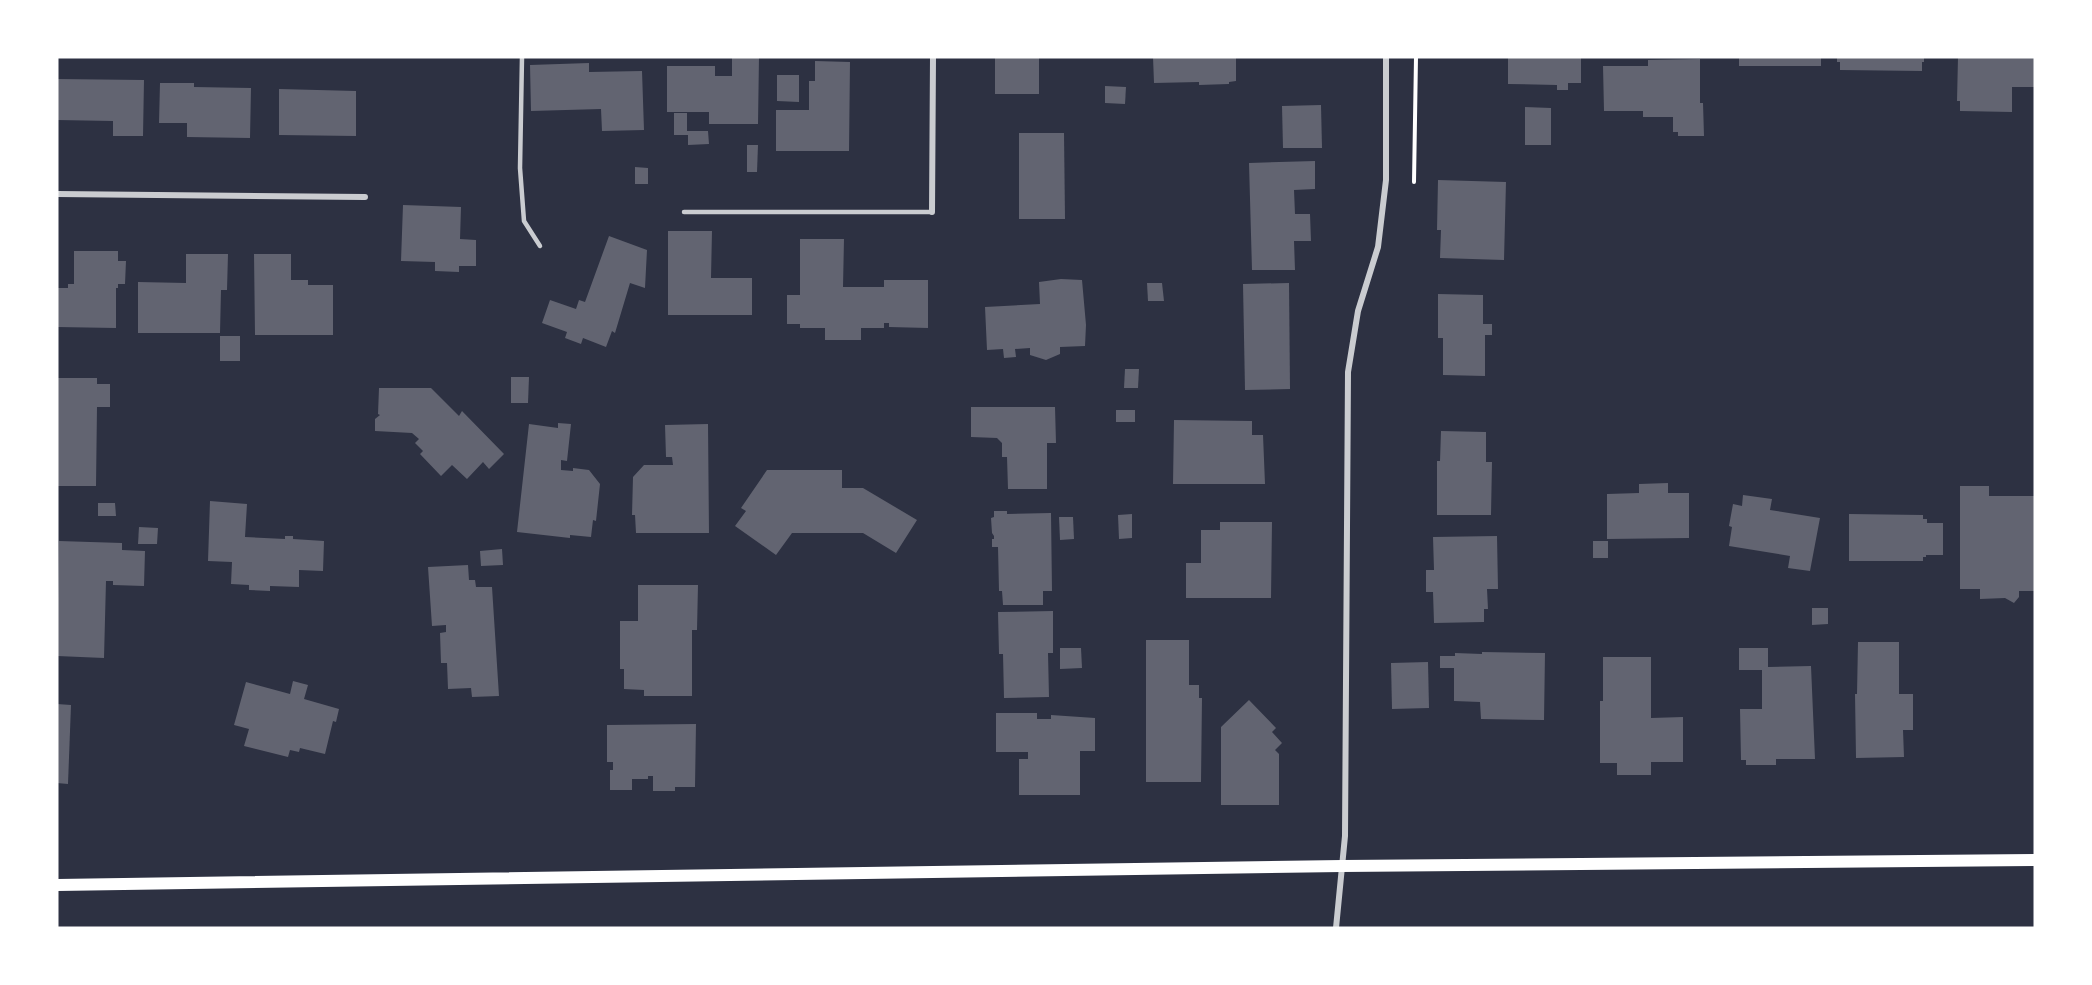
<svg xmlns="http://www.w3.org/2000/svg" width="2092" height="985" viewBox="0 0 2092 985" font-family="'Times New Roman',serif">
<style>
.building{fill:#626471}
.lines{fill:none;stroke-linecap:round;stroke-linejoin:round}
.path{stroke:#fff;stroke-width:4}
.service{stroke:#caccd0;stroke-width:4.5}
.minor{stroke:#caccd0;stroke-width:6}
.secondary{stroke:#fff;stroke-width:12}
</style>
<rect width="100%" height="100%" fill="#2d3142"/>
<g class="building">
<polygon points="732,57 759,57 758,124 709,124 709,112 667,112 667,66 715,66 715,76 732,76"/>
<rect x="995" y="57" width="44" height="37"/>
<polygon points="1153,57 1236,57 1236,81 1229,82 1229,84 1199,85 1199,82 1154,83"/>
<polygon points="1508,57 1581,57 1581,83 1568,83 1568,90 1557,90 1557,85 1508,84"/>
<rect x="1739" y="57" width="82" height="9"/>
<polygon points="1837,57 1924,57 1924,62 1922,62 1922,71 1840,70 1840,62 1837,62"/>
<polygon points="1958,57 2035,57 2035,87 2012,87 2012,112 1960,111 1960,101 1957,101"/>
<polygon points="1700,59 1700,103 1703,103 1704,136 1678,136 1678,132 1673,132 1673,117 1643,117 1643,111 1604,111 1603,66 1648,66 1648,60"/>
<polygon points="815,61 850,62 849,151 776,151 776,110 809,110 809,81 815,81"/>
<polygon points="589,63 589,72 642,71 644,130 602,131 601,109 531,111 530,65"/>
<polygon points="777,75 799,75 799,102 777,101"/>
<polygon points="57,79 144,80 143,136 113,136 113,121 57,120"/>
<polygon points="160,83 194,83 194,87 251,88 250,138 187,137 187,123 159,123"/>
<polygon points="1105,86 1126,87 1125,104 1105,103"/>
<polygon points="279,89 356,91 356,136 279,135"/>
<polygon points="1321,105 1322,148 1283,148 1282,106"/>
<polygon points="1525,107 1551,108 1551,145 1525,145"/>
<polygon points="674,113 687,113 687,131 708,131 709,144 688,145 688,135 674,135"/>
<polygon points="1019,133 1064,133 1065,219 1019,219"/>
<polygon points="747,145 758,145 757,172 747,172"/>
<polygon points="1315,161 1315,189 1294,190 1295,214 1310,214 1311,241 1294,241 1295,270 1252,270 1249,163"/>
<polygon points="635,167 648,168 648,184 635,184"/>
<polygon points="1438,180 1506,182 1504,260 1440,258 1441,230 1437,230"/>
<polygon points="403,205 461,207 460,239 476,240 476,266 459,266 459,272 435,271 435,262 401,261"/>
<polygon points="668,231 712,231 711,278 752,278 752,315 668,315"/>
<polygon points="609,236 647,250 645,288 630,283 615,333 612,331 606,347 583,338 581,344 565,338 567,332 542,323 550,300 576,309 579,300 585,302"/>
<polygon points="800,239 844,239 843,287 884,287 884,280 928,280 928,328 889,327 889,323 884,323 884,328 861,328 861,340 825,340 825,328 800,328 800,324 787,324 787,295 800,295"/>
<polygon points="74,251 118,251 118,261 126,261 125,284 118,284 118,288 116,288 116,328 57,327 57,288 68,288 68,284 74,284"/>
<polygon points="186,254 228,254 227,290 221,290 220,333 138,333 138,282 186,283"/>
<polygon points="254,254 291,254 291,280 308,280 308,285 333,285 333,335 255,335"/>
<polygon points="1061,279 1082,280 1086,325 1085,346 1060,347 1060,354 1046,360 1030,355 1030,348 1015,349 1016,357 1004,358 1003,349 987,350 985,307 1040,304 1039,282"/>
<polygon points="1147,283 1162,283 1164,301 1148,301"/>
<polygon points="1289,283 1290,389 1245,390 1243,284"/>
<polygon points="1438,294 1483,295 1483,324 1492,324 1492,335 1485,335 1485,376 1443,375 1443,338 1438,338"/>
<rect x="220" y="336" width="20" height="25"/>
<polygon points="1125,369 1139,369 1138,388 1124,388"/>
<polygon points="511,377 529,377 528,403 511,403"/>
<polygon points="57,378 97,378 97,384 110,384 110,407 97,407 96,486 57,486"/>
<polygon points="379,388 431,388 459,416 462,411 504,454 489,469 483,462 467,479 452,465 441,476 420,454 423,451 415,443 419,439 412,433 375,431 375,419 380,415 378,414"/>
<polygon points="971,407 1055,407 1056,443 1047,443 1047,489 1008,489 1007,457 1002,457 1002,443 997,438 971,437"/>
<rect x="1116" y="410" width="19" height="12"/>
<polygon points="1174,420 1252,421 1252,435 1263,435 1265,484 1173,484"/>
<polygon points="558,423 571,424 567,461 561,460 561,470 573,471 573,468 589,470 600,484 596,521 593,520 591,537 570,535 570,538 517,532 529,424 558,428"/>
<polygon points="708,424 709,533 636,533 635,515 632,515 633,477 644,465 673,465 672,457 666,457 665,425"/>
<polygon points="1441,431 1486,432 1486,462 1492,462 1491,515 1437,515 1437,461 1440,461"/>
<polygon points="767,470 842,470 842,488 863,488 917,520 896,553 863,533 792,533 776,555 735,526 746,511 741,508"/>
<polygon points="1668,483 1668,493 1689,493 1689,538 1607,539 1607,494 1639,493 1639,484"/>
<polygon points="1960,486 1989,486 1989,496 2035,496 2035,591 2019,591 2019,597 2014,603 2005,598 1980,599 1980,589 1960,589"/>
<polygon points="1743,495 1772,499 1770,510 1820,518 1810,571 1788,568 1790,556 1729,546 1732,527 1729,526 1733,504 1742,506"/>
<polygon points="210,501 247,504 245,537 285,539 285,536 293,536 293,539 324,541 323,571 299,570 299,587 270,586 270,591 249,590 249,585 231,584 232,562 208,561"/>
<polygon points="98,503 115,503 116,516 98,516"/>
<polygon points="994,511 1007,511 1007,514 1051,513 1052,591 1043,591 1043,605 1003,605 1002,591 999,591 998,547 992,547 992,539 994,539 994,536 992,533 991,518 994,517"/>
<polygon points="1132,514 1132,538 1119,539 1118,515"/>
<polygon points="1849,514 1923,515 1923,519 1927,519 1927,523 1943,523 1943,555 1926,555 1926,557 1923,557 1923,561 1849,561"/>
<polygon points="1059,517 1073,517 1074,539 1060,540"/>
<polygon points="1220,522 1272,522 1271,598 1186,598 1186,563 1201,563 1201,530 1220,530"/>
<polygon points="139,527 158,528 157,544 138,544"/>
<polygon points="1497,536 1498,589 1487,589 1488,609 1484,609 1484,622 1434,623 1433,592 1426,592 1426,570 1434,570 1433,537"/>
<polygon points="59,541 122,543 122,550 145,551 144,586 113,585 113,581 106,581 104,658 57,656"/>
<rect x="1593" y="541" width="15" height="17"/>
<polygon points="502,549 503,565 481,566 480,551"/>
<polygon points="468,565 469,580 475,580 476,587 492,587 499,696 472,697 471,688 448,689 447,663 441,663 440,633 446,632 446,625 432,626 428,567"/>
<polygon points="638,585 698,585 697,630 692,630 692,696 644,696 644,690 624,689 624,669 620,669 620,621 638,621"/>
<polygon points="1812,608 1828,608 1828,624 1812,625"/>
<polygon points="1053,611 1053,653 1048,653 1049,697 1004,698 1003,654 999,654 998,612"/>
<polygon points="1146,640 1189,640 1189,685 1199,685 1199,698 1202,698 1201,782 1146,782"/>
<polygon points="1858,642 1899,642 1899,694 1913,694 1913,730 1903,730 1904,757 1856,758 1855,694 1857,694"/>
<polygon points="1060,648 1081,648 1082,668 1060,669"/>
<polygon points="1739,648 1768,648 1768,667 1811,666 1815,759 1776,759 1776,765 1746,765 1746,760 1741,760 1740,709 1762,709 1762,670 1739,670"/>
<polygon points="1482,652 1545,653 1544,720 1481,719 1480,702 1454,701 1454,668 1440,668 1440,656 1455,656 1455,653 1482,654"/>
<polygon points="1603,657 1651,657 1651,718 1683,717 1683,762 1651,762 1651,775 1617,775 1617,763 1600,763 1600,701 1603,701"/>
<polygon points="1428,662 1429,708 1392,709 1391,663"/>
<polygon points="293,681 308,685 304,699 339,709 336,722 333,721 325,754 300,748 299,752 290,750 288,757 244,746 249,729 234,725 246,682 290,694"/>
<polygon points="1249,700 1276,728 1272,732 1282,743 1275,750 1279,754 1279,805 1221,805 1221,727"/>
<polygon points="57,704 71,705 68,784 57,783"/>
<polygon points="996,713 1037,713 1037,719 1051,719 1051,715 1095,718 1095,751 1080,751 1080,795 1019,795 1019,759 1028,759 1028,752 996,752"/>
<polygon points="696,724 695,787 675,787 675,791 653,791 653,776 648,776 648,779 632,779 632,790 610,790 610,770 613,770 613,762 607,762 607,725"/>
</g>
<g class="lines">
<polyline class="path" points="1414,182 1416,57"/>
<g class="service">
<polyline points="522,57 520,168 524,221 540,246"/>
<polyline points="684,212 932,212"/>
</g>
<g class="minor">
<polyline points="57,194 365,197"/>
<polyline points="932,212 933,57"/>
<polyline points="1336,928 1345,836 1348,372 1358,311 1378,247 1386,180 1386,57"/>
</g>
<polyline class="secondary" points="57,885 1342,866 2035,860"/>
</g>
<rect width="2092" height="985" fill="none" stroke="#ffffff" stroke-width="117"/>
</svg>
